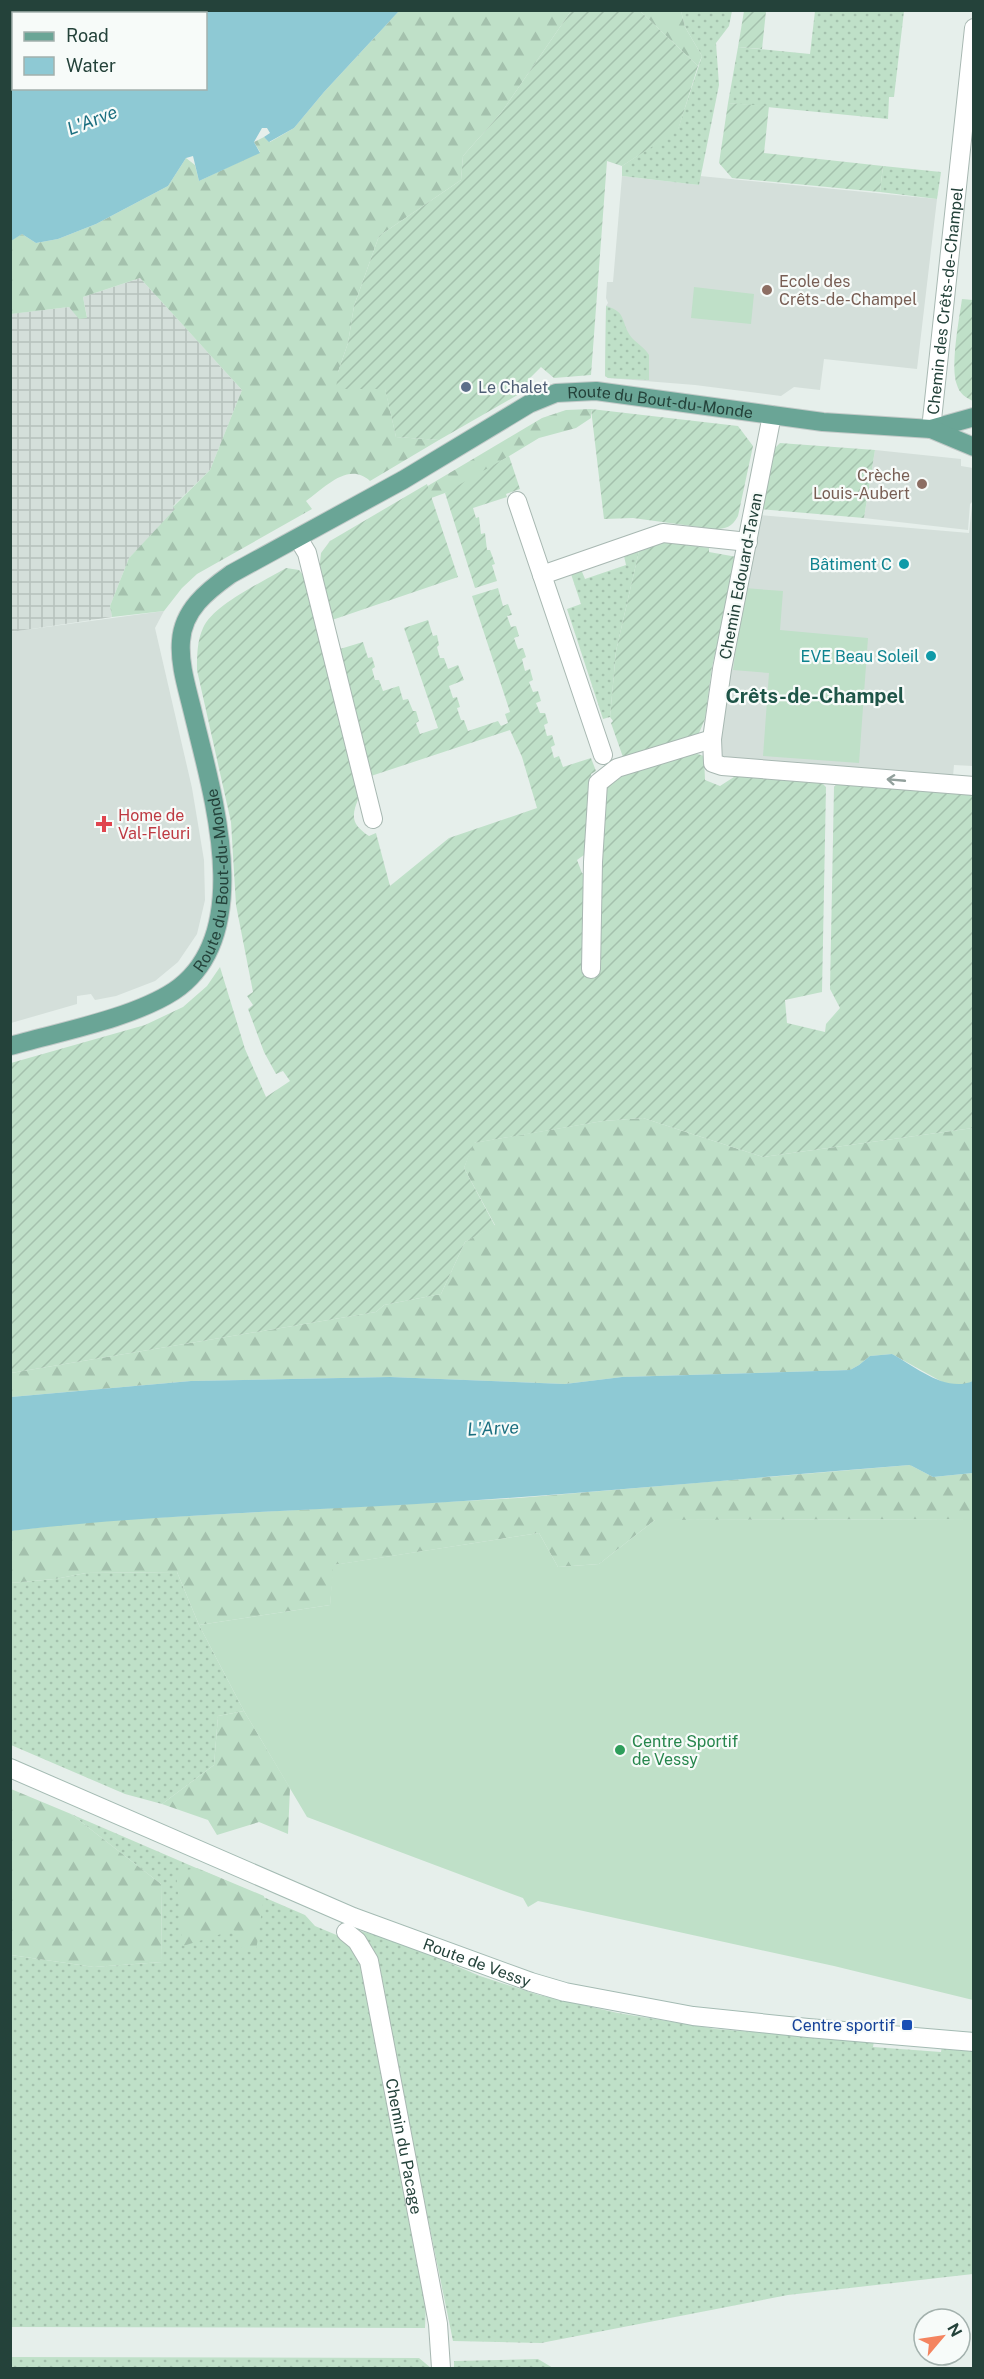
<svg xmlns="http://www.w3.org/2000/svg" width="984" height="2379" viewBox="0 0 984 2379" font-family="'Public Sans',sans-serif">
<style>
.built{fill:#d4dfda}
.industrial{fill:url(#industrial-grid)}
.grass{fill:url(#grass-dots)}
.forest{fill:url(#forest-firs)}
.garden{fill:url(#garden-furrows)}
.pitch{fill:#bfe0c8}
.water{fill:#8ec9d4}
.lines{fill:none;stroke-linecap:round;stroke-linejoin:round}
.street-casing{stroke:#a8b8b2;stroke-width:20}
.secondary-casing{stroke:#a4bbb3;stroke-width:20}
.primary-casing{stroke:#c2cac8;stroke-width:20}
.street{stroke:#fff;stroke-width:18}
.secondary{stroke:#fff;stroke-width:18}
.primary{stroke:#6aa596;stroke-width:18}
.oneway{stroke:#92a09c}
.education-dot{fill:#8d6e63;stroke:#f7fbf9;stroke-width:2}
.service-dot{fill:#5c6f8a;stroke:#f7fbf9;stroke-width:2}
.culture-dot{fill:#0f9aa8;stroke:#f7fbf9;stroke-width:2}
.health-dot{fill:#e0444e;stroke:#f7fbf9;stroke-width:2}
.leisure-dot{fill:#2e9e5b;stroke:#f7fbf9;stroke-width:2}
.transit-dot{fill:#1a4fb4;stroke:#f7fbf9;stroke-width:2}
.labels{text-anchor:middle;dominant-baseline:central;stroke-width:4.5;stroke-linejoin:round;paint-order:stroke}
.education-label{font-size:16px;fill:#785e54;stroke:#f7fbf9;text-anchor:start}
.street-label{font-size:16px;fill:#24423a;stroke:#f7fbf9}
.service-label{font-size:16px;fill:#4e5e75;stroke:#f7fbf9;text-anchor:start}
.culture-label{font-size:16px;fill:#0d838f;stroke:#f7fbf9;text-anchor:end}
.health-label{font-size:16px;fill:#be3a42;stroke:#f7fbf9;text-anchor:start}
.leisure-label{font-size:16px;fill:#27864d;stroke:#f7fbf9;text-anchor:start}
.transit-label{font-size:16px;fill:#164399;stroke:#f7fbf9;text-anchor:end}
.water-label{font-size:18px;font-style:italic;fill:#1c6f80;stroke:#f7fbf9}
.quarter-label{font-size:20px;font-weight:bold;fill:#1f5548;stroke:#f7fbf9}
</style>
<defs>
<pattern id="industrial-grid" width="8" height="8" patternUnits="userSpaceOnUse" patternTransform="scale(1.5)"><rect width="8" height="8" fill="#d4dfda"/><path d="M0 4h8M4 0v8" fill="none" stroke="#b6c1bc"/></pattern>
<pattern id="grass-dots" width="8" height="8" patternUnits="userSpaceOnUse" patternTransform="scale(1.5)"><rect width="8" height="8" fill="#bfe0c8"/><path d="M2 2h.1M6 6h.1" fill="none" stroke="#a4c1ad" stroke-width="1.8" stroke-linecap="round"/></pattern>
<pattern id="forest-firs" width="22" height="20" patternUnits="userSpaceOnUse" patternTransform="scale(1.5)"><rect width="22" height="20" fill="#bfe0c8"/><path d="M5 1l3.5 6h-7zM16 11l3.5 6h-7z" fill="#a4c1ad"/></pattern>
<pattern id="garden-furrows" width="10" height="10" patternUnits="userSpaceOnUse" patternTransform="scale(1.5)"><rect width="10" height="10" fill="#bfe0c8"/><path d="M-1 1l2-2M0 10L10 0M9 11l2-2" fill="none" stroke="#a4c1ad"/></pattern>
</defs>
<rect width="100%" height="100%" fill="#e6efeb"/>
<g class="built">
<polygon points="622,176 699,185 700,176 937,199 917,369 824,359 820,390 794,387 781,396 695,385 608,378 605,376 606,306 608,303 606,298 607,282 613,282"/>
<polygon points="875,450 961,459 961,466 973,468 973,501 970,504 968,530 864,518"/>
<polygon points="972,505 973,766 954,765 953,776 716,756 734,637 760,515 969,533"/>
<polygon points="164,611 155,628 192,788 204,860 205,900 197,934 178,962 155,981 116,996 95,1000 91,994 77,996 77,1004 11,1023 10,632"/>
</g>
<polygon class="industrial" points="140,278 242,390 210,470 173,506 176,509 129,558 110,606 112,617 11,632 10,314 69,307 87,317 83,297"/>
<g class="grass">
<polygon points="681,11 732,11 729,26 716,43 719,85 699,185 622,176 622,166 678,129 702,56 685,27"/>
<polygon points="815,11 904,11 894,97 889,97 888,119 728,103 738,47 810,54"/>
<polygon points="883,166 941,172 937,199 880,192"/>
<path d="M 606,306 C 628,312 620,323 632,338 C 638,344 645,348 649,355 L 649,380 L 608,378 L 605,376 Z"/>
<polygon points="639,551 616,651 610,717 603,719 567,609 581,604 571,574 580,567 585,579 626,565 624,556"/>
<polygon points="177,1572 199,1625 244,1711 218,1716 214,1765 162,1804 125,1794 11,1745 11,1583 55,1579 86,1573"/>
<polygon points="71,1814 305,1915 315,1926 346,1939 359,1958 426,2302 425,2328 11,2327 11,1955 94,1967 162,1962 161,1884"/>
<polygon points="353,1929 400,1942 480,1976 539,1995 618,2013 716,2029 874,2041 873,2047 941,2052 942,2046 973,2049 973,2274 788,2295 541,2343 453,2341 421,2185"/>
<polygon points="11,2357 419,2358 431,2368 11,2368"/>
<polygon points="538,2359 553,2368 454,2368 454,2361"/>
</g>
<g class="forest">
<path d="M 399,11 L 571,11 L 501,113 L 463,156 L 461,180 L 379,236 L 354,306 L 348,343 L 338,372 L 385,388 L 396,437 L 439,440 L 370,481 C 348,461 325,488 306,501 L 312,509 L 197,574 L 182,588 L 164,611 L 112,617 L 110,606 L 129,558 L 175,509 L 173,507 L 210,470 L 242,390 L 140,278 L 83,297 L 87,318 L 79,319 L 69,307 L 11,314 L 10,241 L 22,234 L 36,243 L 58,239 L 96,224 L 168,186 L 186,158 L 195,165 L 199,181 L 260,152 L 254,142 L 264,137 L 270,142 L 294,128 L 324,92 Z"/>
<polygon points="640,11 681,11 685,27 702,56 698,66"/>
<polygon points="591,409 591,418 576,428 539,438 453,490 407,507 399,503 542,418 566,410"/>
<polygon points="643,1118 763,1157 973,1128 974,1381 963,1386 946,1384 892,1354 870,1356 859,1365 850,1370 622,1377 565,1384 390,1377 191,1381 11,1397 11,1373 376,1312 384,1305 441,1294 465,1242 495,1225 464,1168 473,1143 603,1121"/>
<polygon points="910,1465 933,1477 973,1473 973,1519 655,1520 599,1564 558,1567 539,1533 334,1565 330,1605 199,1625 177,1572 86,1573 55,1579 11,1583 10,1531 94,1521 518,1498"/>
<polygon points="244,1711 290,1788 288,1834 259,1822 217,1835 208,1820 162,1804 214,1765 218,1716"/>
<polygon points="11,1789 71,1814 161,1884 162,1962 94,1967 11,1955"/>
<polygon points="197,1868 264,1896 256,1951 243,1952 234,1930 183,1946 176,1872"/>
</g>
<g class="garden">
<polygon points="571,11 640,11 698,66 678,130 622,166 607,161 591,375 554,378 541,367 530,378 535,385 439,440 396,437 385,389 336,389 338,372 348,343 354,306 379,236 461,180 463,156 501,113"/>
<polygon points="744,11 766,11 762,49 738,47"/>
<polygon points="728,103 769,106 764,153 883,166 880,192 732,178 719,163"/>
<path d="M 962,299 L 973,300 L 973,401 C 966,398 959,393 957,385 C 950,367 959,320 962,299 Z"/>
<path d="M 591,409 L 738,426 L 753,446 L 738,516 C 732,527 726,529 714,529 L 633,518 L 604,519 Z"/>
<polygon points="780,443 875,450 864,518 760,509 774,449"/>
<polygon points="509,456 520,489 506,494 507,497 473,508 476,518 479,517 481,534 485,533 487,550 490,550 495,564 492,565 497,581 475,588 445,493"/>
<polygon points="427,484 458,577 332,620 319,571 321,553 330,541"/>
<polygon points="665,542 709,548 709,552 737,557 712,667 705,719 699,733 695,737 624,760 611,723 613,721 610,717 616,651 639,551"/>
<path d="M 286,568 L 299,570 L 303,575 L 359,797 C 351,816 351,824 369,836 L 376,833 L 390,886 L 449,838 L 537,808 L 522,757 L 510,730 L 371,776 L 340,649 L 363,642 L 368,658 L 372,657 L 375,667 L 372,669 L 375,680 L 379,680 L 383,691 L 399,686 L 403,700 L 408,699 L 413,711 L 416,711 L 419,721 L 416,723 L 420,734 L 438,728 L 404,628 L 428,620 L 433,636 L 437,635 L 439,645 L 437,647 L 440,658 L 444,658 L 448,669 L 458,665 L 464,680 L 449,686 L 453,698 L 457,697 L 460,707 L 457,708 L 461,720 L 464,720 L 468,731 L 498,721 L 501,726 L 508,723 L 505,714 L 510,712 L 472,596 L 498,588 L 503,606 L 508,604 L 512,615 L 507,616 L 511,627 L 516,626 L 519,636 L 514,638 L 518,649 L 523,648 L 526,657 L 522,659 L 525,671 L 530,669 L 533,680 L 529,682 L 533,692 L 538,691 L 541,701 L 536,703 L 540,713 L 545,713 L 548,723 L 544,725 L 547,736 L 552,735 L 555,745 L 551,747 L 554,758 L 559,756 L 563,767 L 591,758 L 596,771 L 591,774 L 588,852 L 577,860 L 582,873 L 588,876 L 600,798 L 610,779 L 691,752 L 704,756 L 705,780 L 720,786 L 737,775 L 820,781 L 826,787 L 822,992 L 785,1000 L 787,1023 L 825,1032 L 826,1024 L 840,1008 L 830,989 L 834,787 L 838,783 L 973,794 L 973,1128 L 763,1157 L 643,1118 L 603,1121 L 474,1143 L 464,1168 L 495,1226 L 465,1242 L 441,1294 L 384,1305 L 376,1312 L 11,1373 L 11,1063 L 145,1025 L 183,1007 L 207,986 L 220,967 L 245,1049 L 266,1097 L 290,1081 L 283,1071 L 276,1074 L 264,1052 L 248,1009 L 253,1005 L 247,996 L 253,992 L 236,905 L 231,822 L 197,670 C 197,656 197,641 203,628 C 214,604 263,582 286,568 Z"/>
</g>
<g class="pitch">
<polygon points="694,287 754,294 751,324 691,318"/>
<polygon points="744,588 783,591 780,630 868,638 859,763 763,756 769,673 733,670"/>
<polygon points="973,1519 973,2000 834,1966 538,1901 528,1907 523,1898 307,1817 244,1711 199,1625 330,1605 333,1565 539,1533 558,1567 599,1564 655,1520"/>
</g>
<g class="water">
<polygon points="84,11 84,10 399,11 324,92 294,128 269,142 264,137 270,133 267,128 262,128 254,142 260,153 199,181 193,156 186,158 168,186 96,224 58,239 36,243 22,234 11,241 11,33 13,32 14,88 206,88 206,14 76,13"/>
<path d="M 892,1354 C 916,1367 946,1393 973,1381 L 973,1473 L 933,1477 L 910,1465 C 746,1478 582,1494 417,1504 C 282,1512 145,1515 11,1531 L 11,1397 L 191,1381 L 390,1377 L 565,1384 L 622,1377 L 850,1370 L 859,1365 L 870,1356 Z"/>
</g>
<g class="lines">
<g class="street-casing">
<g id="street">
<polyline points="772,415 722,669 712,739 713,763 722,766 974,786"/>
<path id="s1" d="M 931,429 L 974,28"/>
<polyline points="517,501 603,755"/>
<polyline points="298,538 307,553 373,819"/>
<polyline points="542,575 663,533 748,542"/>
<polyline points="591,969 593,862 598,783 617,768 712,739"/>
<path id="s2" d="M 346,1932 L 357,1941 L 369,1961 L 429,2276 L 438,2324 L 441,2368"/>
</g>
</g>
<g class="secondary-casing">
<g id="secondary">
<path id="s3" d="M 10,1768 L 353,1917 L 531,1982 L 565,1992 L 693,2016 L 808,2028 L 974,2042"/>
</g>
</g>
<g class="primary-casing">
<g id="primary">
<polyline points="931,429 974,417"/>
<path id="s4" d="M 10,1046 C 59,1032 133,1018 174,991 C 257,935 212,793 193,713 C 188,691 179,665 181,641 C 183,610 207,591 231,574 L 403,480 L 529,404 L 556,393 L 596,391 L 823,422 L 931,429 L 974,447"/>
</g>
</g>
<use href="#street" class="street"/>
<use href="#secondary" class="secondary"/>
<use href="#primary" class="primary"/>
</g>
<defs><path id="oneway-shaft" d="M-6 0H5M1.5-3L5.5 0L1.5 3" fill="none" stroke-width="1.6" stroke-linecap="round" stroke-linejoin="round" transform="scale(1.5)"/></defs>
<use class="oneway" href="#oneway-shaft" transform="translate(896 780) rotate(-175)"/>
<g class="education-dot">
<circle cx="767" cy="290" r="6"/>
<circle cx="922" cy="484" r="6"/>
</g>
<circle class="service-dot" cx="466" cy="387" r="6"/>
<g class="culture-dot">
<circle cx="904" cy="564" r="6"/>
<circle cx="931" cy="656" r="6"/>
</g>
<path class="health-dot" d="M101 815h6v6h6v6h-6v6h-6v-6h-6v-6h6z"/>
<circle class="leisure-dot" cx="620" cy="1750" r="6"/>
<rect class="transit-dot" x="901" y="2019" width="12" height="12" rx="3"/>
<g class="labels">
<g class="education-label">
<text x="779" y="281">Ecole des<tspan x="779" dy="18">Crêts-de-Champel</tspan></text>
<text x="910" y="475" text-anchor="end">Crèche<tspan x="910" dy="18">Louis-Aubert</tspan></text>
</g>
<g class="street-label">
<text stroke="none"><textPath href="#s1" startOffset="129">Chemin des Crêts-de-Champel</textPath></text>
<text stroke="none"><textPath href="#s4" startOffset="1107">Route du Bout-du-Monde</textPath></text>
<text transform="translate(741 576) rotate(-79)">Chemin Edouard-Tavan</text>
<text stroke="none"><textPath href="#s4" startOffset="298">Route du Bout-du-Monde</textPath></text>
<text stroke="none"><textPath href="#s3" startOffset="506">Route de Vessy</textPath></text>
<text stroke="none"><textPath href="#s2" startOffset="226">Chemin du Pacage</textPath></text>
</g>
<g class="service-label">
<text x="478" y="387">Le Chalet</text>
</g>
<g class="culture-label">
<text x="892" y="564">Bâtiment C</text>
<text x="919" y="656">EVE Beau Soleil</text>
</g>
<g class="health-label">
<text x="118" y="815">Home de<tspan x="118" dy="18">Val-Fleuri</tspan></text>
</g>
<g class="leisure-label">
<text x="632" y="1741">Centre Sportif<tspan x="632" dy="18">de Vessy</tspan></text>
</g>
<g class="transit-label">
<text x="895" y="2025">Centre sportif</text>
</g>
<g class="water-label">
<text transform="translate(92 120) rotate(-21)">L'Arve</text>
<text transform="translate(493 1428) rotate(-3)">L'Arve</text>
</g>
<g class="quarter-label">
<text x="815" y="696">Crêts-de-Champel</text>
</g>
</g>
<rect width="984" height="2379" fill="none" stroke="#24423a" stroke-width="24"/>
<rect x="12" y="12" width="195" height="78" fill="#f7fbf9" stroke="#a3b1ad" stroke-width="1.5"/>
<rect x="24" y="32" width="30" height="9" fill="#6aa596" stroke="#a3b1ad" stroke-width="1.5"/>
<text x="66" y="42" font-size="18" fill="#24423a">Road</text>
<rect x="24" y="57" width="30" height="18" fill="#8ec9d4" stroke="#a3b1ad" stroke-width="1.5"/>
<text x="66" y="72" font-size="18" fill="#24423a">Water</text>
<g transform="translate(942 2337) rotate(61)"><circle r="28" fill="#f7fbf9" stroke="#a3b1ad" stroke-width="1.5"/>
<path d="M0-4.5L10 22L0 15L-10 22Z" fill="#f4845f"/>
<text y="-9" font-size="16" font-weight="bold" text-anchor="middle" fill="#24423a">N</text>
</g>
</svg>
